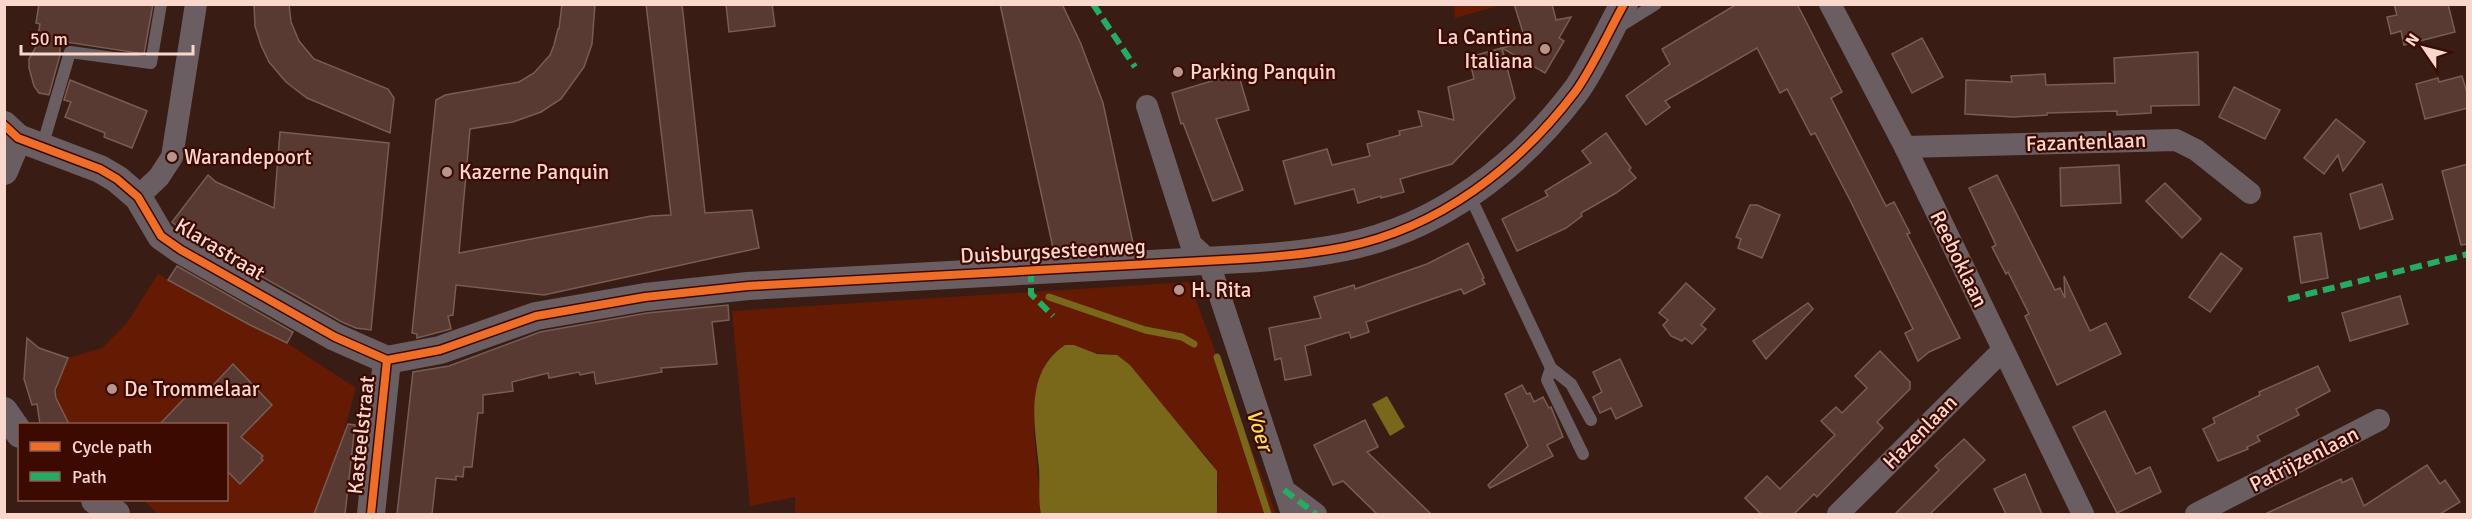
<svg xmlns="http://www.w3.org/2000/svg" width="2472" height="519" viewBox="0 0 2472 519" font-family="Signika,sans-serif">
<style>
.green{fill:#651a03}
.water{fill:#79671a}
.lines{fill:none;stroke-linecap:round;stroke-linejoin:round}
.stream{stroke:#79671a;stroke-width:7}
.building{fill:#583a32;stroke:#765d55;stroke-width:1.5}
.service{stroke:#6a5e62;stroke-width:12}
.minor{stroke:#6a5e62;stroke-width:22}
.tertiary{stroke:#6a5e62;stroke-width:28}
.quiet{stroke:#26ab63;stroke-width:6;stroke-dasharray:12 6;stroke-linecap:butt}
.cycleway-casing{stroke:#3d0a00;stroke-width:11}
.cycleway{stroke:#ee6e29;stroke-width:8}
.poi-dot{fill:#b6968c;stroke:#3d0a00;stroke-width:2}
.labels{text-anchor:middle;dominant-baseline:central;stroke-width:4.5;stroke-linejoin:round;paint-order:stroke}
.poi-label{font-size:21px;fill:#f9d7cc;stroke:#3d0a00;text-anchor:start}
.street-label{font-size:21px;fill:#f9d7cc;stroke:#3d0a00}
.water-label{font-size:22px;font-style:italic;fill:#fbdd52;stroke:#3d0a00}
</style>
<rect width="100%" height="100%" fill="#391d15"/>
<g class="green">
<polygon points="1454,5 1454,4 1501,5 1455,18"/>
<path d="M 158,274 L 250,325 L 287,343 L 356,388 L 341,442 L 314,514 L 158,514 L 143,500 L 226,500 L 226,424 L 69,424 C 52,391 53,392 68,358 L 102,348 L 127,323 Z"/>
<polygon points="1189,282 1276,514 1217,514 1218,484 1211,462 1159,402 1130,365 1113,354 1092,353 1074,345 1054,353 1045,366 1036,389 1034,431 1041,514 795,514 795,497 750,506 732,311"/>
</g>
<g class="water">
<path d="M 1065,345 L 1074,345 L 1097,354 L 1117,355 L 1130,365 L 1217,471 L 1217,514 L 1041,514 C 1038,499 1040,484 1039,468 C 1035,426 1023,373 1065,345 Z"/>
<polygon points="1387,396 1405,427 1390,436 1372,404"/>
</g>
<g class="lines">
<g class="stream">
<polyline points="1049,297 1145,330 1182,337 1194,344"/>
<polyline points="1217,357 1268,514"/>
</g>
</g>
<g class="building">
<polygon points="39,4 153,4 144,54 60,41 60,55 49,95 39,93 34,86 29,68 29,59 36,47 40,24 36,23"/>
<polygon points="254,4 289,4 291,22 299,41 314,59 388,89 394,98 390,133 307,98 286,82 269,62 261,45 255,26"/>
<polygon points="562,4 595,4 592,44 584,67 561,99 541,112 513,122 470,129 459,253 651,216 671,215 646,4 682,4 705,213 752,210 759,248 544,295 456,285 453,315 448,316 451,329 417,338 417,334 412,333 436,100 445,95 519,82 534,73 550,55 554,45 558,29 559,29"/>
<polygon points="726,4 772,4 775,26 729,32"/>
<polygon points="1000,4 1062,4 1081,44 1103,103 1133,243 1053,248"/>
<polygon points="1514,4 1552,4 1556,20 1571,17 1559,38 1564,41 1545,73 1502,48 1526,42"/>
<polygon points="1737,4 1797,4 1842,92 1831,98 1886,206 1894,202 1910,233 1907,234 1960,338 1929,352 1918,361 1905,333 1913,329 1851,202 1815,133 1811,135 1787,89 1780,93 1757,48 1665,101 1670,107 1646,125 1626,96 1670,64 1662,49"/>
<polygon points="2394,4 2448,4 2455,32 2404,45 2401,31 2391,34 2387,17 2397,15"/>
<polygon points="1922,38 1943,77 1912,93 1892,54"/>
<polygon points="1502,48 1515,98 1452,164 1400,179 1404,192 1381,198 1381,196 1358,203 1354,189 1295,204 1283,161 1327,149 1332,165 1370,156 1367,144 1400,135 1399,131 1422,126 1418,111 1454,120 1448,87 1474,79 1469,57"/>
<polygon points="2198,52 2199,105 2151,106 2151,113 2117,115 2117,111 2047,113 2047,115 2013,117 1965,114 1966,80 2012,82 2011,76 2045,74 2046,85 2115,83 2114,58"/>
<polygon points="1238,73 1249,110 1216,119 1243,190 1213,201 1183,123 1181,124 1172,93"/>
<polygon points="2462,76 2468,96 2468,108 2425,119 2416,84 2438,78 2439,82"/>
<polygon points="70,80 147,111 132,148 104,137 105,133 65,117 71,102 64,100"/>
<polygon points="2234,87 2280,110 2265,139 2219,117"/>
<polygon points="2336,119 2365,142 2343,171 2338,155 2324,174 2304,158"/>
<polygon points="280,132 389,143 371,330 356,328 342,322 190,236 172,222 208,175 216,182 274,208"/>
<polygon points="1606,133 1631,168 1629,170 1636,178 1616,193 1581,213 1582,216 1566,228 1517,251 1502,219 1548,196 1545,191 1591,163 1582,151"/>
<polygon points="2468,164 2468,244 2461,245 2442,171"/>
<polygon points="2119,165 2121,203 2061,206 2060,168"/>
<polygon points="1997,175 2055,290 2060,288 2065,298 2064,276 2090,331 2106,323 2121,354 2057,385 2025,316 2029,314 2008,272 2006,274 1992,247 1996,245 1969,188"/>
<polygon points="2165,183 2201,219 2182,238 2146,201"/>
<polygon points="2382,184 2393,219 2360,229 2350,194"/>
<polygon points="1750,205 1757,205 1780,215 1762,258 1738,248 1741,239 1736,237"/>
<polygon points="2321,233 2328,278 2301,283 2294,237"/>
<polygon points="1468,243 1484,278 1482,279 1485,284 1464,294 1461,289 1366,322 1369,332 1351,338 1349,332 1305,346 1311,375 1285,380 1281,358 1275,360 1269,328 1321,318 1314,297 1354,285 1355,289 1427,264"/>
<polygon points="2221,253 2242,269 2210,312 2189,297"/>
<polygon points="177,266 293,332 287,343 250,325 168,280"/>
<polygon points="1686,283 1715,309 1701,325 1706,329 1692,344 1685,338 1682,341 1671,336 1663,325 1668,320 1659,313"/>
<polygon points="2400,296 2408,324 2350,341 2342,313"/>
<polygon points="1808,303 1813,309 1766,359 1753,341"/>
<polygon points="728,305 729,320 712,322 717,364 661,368 662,372 596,384 594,372 580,375 579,372 549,378 548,373 512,382 513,391 483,395 483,413 478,413 472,467 464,467 463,477 456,476 456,480 436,478 432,514 397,514 413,372 449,366 540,332 647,313"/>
<polygon points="27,338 39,348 68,358 55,390 56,398 69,424 40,424 37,404 32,405 24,379"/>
<polygon points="1880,351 1910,382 1910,389 1877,422 1883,428 1817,497 1814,494 1794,514 1761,514 1745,498 1767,476 1780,489 1835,435 1821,421 1836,407 1842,413 1867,388 1855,376"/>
<polygon points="1620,359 1642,406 1616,419 1611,408 1600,413 1593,397 1602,392 1593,372"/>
<polygon points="233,364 272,405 241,437 263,456 261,458 263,460 240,484 226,470 226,424 160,424 195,387 203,396"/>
<polygon points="2318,366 2330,391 2296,409 2299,415 2257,436 2260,441 2247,447 2248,449 2218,461 2203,429 2215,423 2213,418 2260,395 2259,392"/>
<polygon points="1522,385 1527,394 1530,393 1534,402 1543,397 1549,408 1551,407 1563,437 1547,445 1553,456 1490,488 1488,485 1528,446 1505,394"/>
<polygon points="2105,411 2136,474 2150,467 2161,492 2117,513 2073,427"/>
<polygon points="1365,420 1378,447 1367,452 1431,514 1377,514 1343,481 1333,485 1314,445"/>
<polygon points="348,424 355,425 345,514 314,514"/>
<polygon points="1964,439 1985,460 1930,514 1895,514 1939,470 1935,466"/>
<polygon points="2427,465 2440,484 2445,480 2460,502 2440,514 2265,514 2341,479 2342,483 2352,478 2364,506"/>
<polygon points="2025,474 2042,514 2006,514 1994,489"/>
</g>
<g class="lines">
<g class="service">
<polyline points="1619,27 1656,4"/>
<polyline points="42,147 70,52 151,63 161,4"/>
<polyline points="1469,194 1551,368 1571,384 1591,420"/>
<polyline points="1551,368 1547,380 1583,454"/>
</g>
<g class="minor">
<polyline points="1830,4 1905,147 2083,514"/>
<polyline points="1147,106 1191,244 1208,260 1292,514"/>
<polyline points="1905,147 2176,140 2196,150 2250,193"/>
<polyline points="138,197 159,177 172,157 196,4"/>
<polyline points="1284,490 1316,514"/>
<polyline points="1838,514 2003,350"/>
<polyline points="2196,514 2379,420"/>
</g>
<g class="tertiary">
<polyline points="4,125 18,138 100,169 117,179 138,197 161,236 181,250 335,337 387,360"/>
<polyline points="4,171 18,138"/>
<path d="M 387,360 L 440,350 L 536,316 L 645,297 L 748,286 L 1241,259 C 1276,257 1311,254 1345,247 C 1439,228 1518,167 1575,92 C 1592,69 1609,31 1624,4"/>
<polyline points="4,411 20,434"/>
<polyline points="95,500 116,514"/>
<polyline points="371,514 387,360"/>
</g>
<g class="quiet">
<polyline points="1093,4 1135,67"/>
<polyline points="1031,270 1031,294 1053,316"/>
<polyline points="2288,299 2468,254"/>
<polyline points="1284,490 1316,514"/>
</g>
<g class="cycleway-casing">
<g id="cycleway">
<polyline points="4,125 18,138 100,169 117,179 138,197 161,236 181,250 335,337 387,360"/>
<path d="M 387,360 L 440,350 L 536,316 L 645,297 L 748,286 L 1241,259 C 1276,257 1311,254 1345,247 C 1439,228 1518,167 1575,92 C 1592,69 1609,31 1624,4"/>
<polyline points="371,514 387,360"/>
</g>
</g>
<use href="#cycleway" class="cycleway"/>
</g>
<g class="poi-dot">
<circle cx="1545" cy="49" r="6"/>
<circle cx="1178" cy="72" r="6"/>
<circle cx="172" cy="157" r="6"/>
<circle cx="447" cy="172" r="6"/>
<circle cx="1179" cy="290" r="6"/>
<circle cx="112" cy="389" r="6"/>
</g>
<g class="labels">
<g class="poi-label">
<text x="1533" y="37" text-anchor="end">La Cantina<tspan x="1533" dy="24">Italiana</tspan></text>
<text x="1190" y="72">Parking Panquin</text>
<text x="184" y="157">Warandepoort</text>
<text x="459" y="172">Kazerne Panquin</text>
<text x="1191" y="290">H. Rita</text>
<text x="124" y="389">De Trommelaar</text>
</g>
<g class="street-label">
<text transform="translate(2086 142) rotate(-2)">Fazantenlaan</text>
<text transform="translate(220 249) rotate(31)">Klarastraat</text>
<text transform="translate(1053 251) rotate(-3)">Duisburgsesteenweg</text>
<text transform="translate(1959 259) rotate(64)">Reeboklaan</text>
<text transform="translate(1920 432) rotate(-45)">Hazenlaan</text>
<text transform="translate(361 435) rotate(-84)">Kasteelstraat</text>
<text transform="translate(2304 459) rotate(-27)">Patrijzenlaan</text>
</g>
<g class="water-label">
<text transform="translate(1260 430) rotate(72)">Voer</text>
</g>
</g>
<rect width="2472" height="519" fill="none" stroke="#f9d7cc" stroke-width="12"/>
<rect x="18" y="423" width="210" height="78" fill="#3d0a00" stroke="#885c52" stroke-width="1.5"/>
<rect x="30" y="442" width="30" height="9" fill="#ee6e29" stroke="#885c52" stroke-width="1.5"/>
<text x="72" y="453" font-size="18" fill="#f9d7cc">Cycle path</text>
<rect x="30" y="472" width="30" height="9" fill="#26ab63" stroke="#885c52" stroke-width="1.5"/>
<text x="72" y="483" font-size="18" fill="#f9d7cc">Path</text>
<g transform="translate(2424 48) rotate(305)" stroke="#3d0a00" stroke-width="4.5" paint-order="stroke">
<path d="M0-4.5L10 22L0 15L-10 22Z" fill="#f9d7cc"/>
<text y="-9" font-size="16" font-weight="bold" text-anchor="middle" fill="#f9d7cc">N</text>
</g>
<path d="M21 45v9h172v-9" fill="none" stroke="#f9d7cc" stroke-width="3"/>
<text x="30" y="45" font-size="18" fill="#f9d7cc" stroke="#3d0a00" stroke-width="4.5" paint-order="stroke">50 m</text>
</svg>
